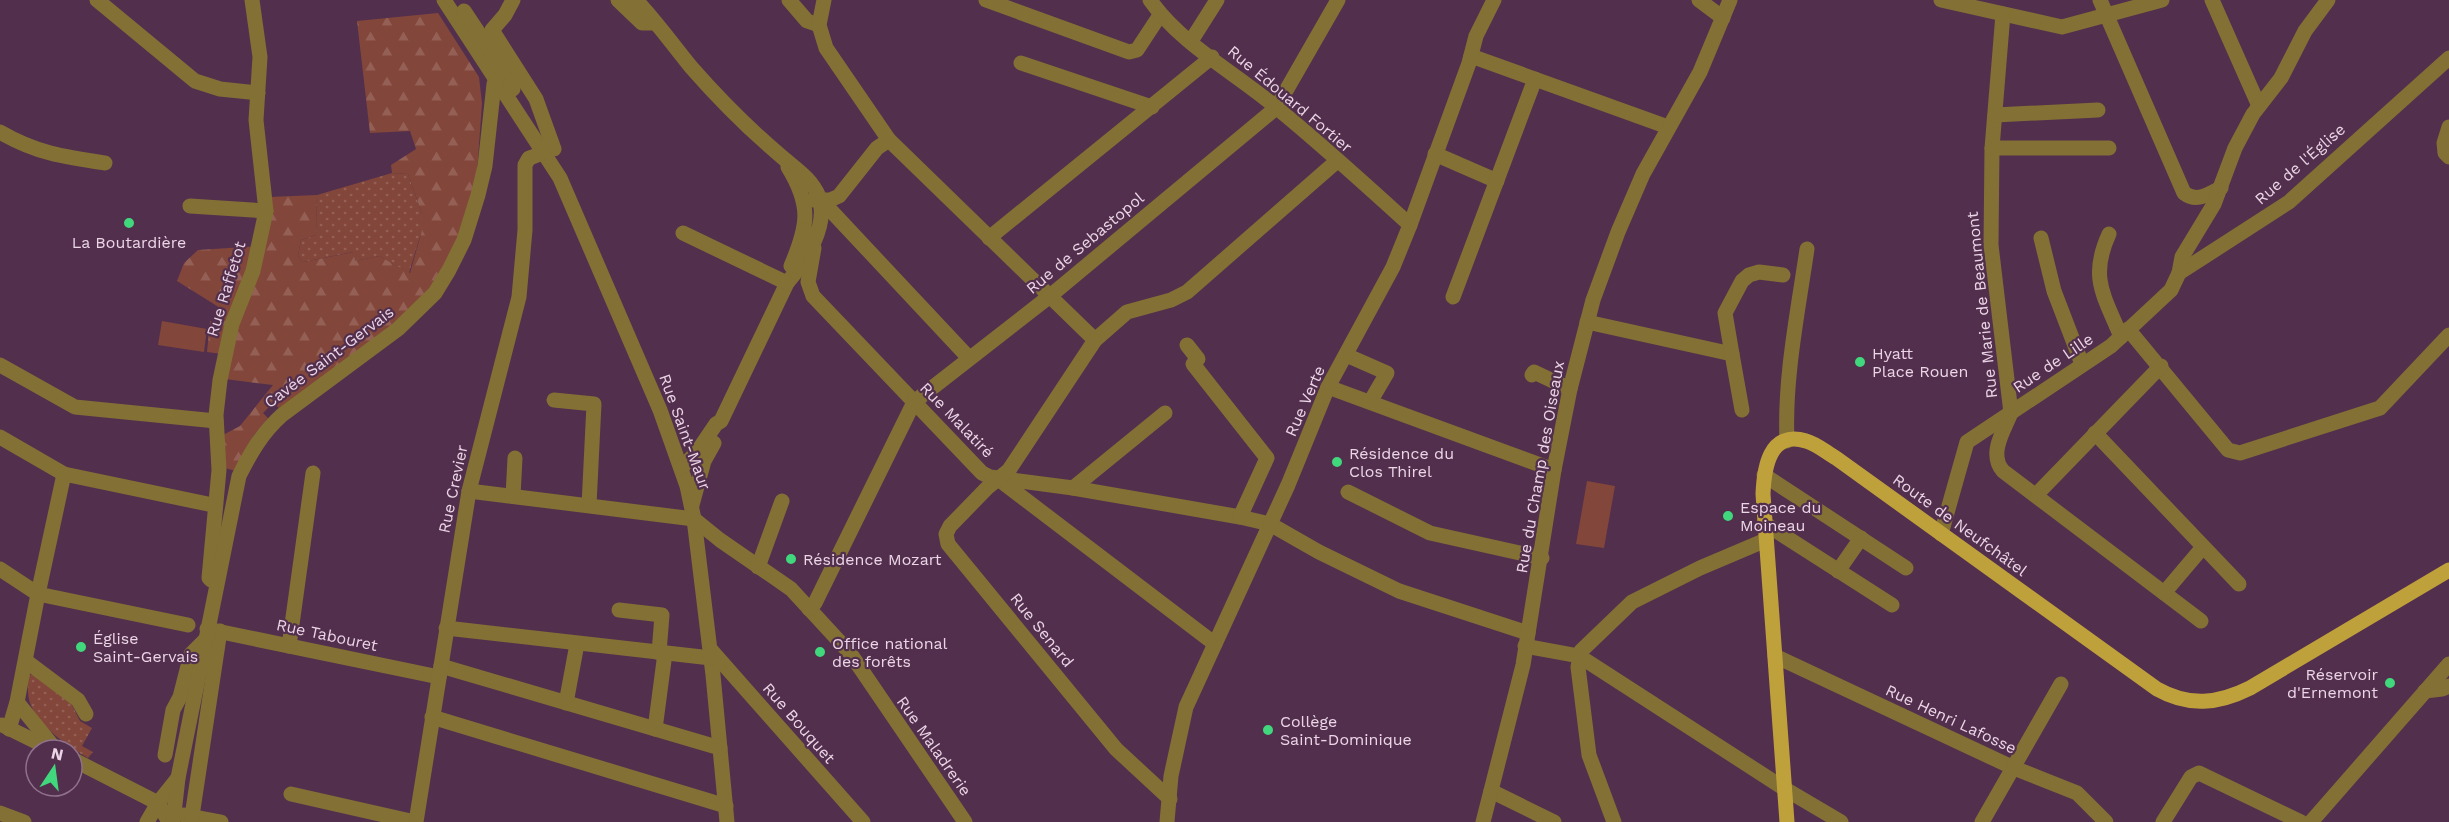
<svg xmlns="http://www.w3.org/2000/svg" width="2449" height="822" viewBox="0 0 2449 822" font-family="'Work Sans',sans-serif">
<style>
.grass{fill:url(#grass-dots)}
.forest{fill:url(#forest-firs)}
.garden{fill:#82463a}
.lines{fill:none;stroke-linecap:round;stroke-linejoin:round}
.minor{stroke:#827035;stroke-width:15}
.major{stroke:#bfa13b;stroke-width:15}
.poi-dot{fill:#41d77c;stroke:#522f4d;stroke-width:2}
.labels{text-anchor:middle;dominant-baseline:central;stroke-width:4.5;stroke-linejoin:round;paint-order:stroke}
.street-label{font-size:16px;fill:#ebd5e7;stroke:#522f4d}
.poi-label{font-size:16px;fill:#ebd5e7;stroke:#522f4d;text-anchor:start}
</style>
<defs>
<pattern id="grass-dots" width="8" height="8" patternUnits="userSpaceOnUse" patternTransform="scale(1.5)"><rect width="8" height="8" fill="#82463a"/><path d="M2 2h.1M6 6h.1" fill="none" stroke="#946056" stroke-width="1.8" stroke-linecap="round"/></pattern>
<pattern id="forest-firs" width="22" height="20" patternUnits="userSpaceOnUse" patternTransform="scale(1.5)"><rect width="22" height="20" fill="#82463a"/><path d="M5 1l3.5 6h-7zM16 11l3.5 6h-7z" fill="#946056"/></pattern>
</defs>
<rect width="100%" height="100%" fill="#522f4d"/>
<g class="grass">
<polygon points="392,173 408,174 422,214 422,230 409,273 379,256 355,261 353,252 303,262 298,256 301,240 316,235 317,195"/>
<path d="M 33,674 L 71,703 L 80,721 L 92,728 L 82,746 L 93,752 L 88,758 C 69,747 38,726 30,703 C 27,694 28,684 29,675 Z"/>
</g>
<polygon class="forest" points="438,13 479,77 482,103 477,173 458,239 432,289 395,326 288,403 279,408 273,403 263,413 268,418 254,435 236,471 221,467 221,436 240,426 273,385 225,379 222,354 207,352 210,321 224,322 225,311 177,281 184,263 198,250 261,246 269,197 317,195 316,235 301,240 298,256 303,262 354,252 355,261 379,256 410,273 422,230 422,214 408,174 392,173 391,165 416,149 410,131 370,133 357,21"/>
<g class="garden">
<polygon points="162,321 207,329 204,352 158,345"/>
<polygon points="1587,481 1615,486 1604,548 1576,544"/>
</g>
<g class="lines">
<g class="minor">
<polyline points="97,0 195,81 220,89 258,93"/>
<polyline points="444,0 560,178 660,410 687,486 694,519 713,675 727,822"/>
<polyline points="513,0 505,15 492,30 536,99 554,149"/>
<polyline points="618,0 642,23 655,23"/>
<path d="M 636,0 C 656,21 673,45 691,67 C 719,99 750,130 782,157 C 796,169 812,179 819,197 C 829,226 805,262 787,283 L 721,421 L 716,424 L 697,452 L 681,468"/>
<polyline points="789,0 807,21 819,25"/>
<polyline points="824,0 819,25 826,48 889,140 1095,340"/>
<polyline points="986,0 1129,52 1137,50 1160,15"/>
<path d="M 1150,0 C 1180,43 1232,71 1272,104 C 1319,142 1365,184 1410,225"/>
<polyline points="1699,0 1723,18"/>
<polyline points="1941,0 2062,27 2162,0"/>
<path d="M 2100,0 L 2184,193 C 2197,203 2208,194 2221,188"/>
<polyline points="2212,0 2259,106"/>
<polyline points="464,11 504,71 505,77 513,89"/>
<path d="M 2003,14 L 1992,148 L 1991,245 L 2011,413 C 2004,430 1988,454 2003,471 L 2201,621"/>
<polyline points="1191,41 1217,0"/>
<polyline points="1471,56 1668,127"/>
<polyline points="1021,63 1152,107"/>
<polyline points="1995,115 2098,110"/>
<polyline points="2449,127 2444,143 2445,153 2449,157"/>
<path d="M 0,132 C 36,153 64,157 105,163"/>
<polyline points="1992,148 2109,148"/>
<polyline points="1435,154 1497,181"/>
<path d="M 788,167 C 812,206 808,226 791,266"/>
<polyline points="820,199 969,358"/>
<polyline points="813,200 830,200 839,196 877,148 889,140"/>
<polyline points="190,206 266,211"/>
<polyline points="805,230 814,248 808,282 813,296 982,473 990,477 1073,488 1240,517 1270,524 1319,552 1399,591 1528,633"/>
<polyline points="683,233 787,283"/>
<path d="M 2109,234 C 2089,278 2104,295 2121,337"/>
<polyline points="989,238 1212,57"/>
<polyline points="2041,238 2054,291 2082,364"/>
<polyline points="2179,273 2182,257 2214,204 2235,148 2253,114 2281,78 2305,31 2328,0"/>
<polyline points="1453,297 1535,79"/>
<polyline points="1587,322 1732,354 1742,410"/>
<polyline points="2128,329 2228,450 2240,453 2380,408 2449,335"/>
<polyline points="1187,345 1198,359 1193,364 1267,458 1240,517"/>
<polyline points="1732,354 1725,313 1742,281 1749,275 1759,272 1783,275"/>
<polyline points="1346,355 1387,373 1370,402"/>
<polyline points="0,365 75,407 216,421"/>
<polyline points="1532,375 1534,372 1570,389"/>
<polyline points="1328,387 1554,470"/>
<polyline points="554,400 594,404 589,505"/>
<polyline points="2095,433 2239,584"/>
<polyline points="0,437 64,474 208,504"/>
<path d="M 1787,441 C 1784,379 1798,311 1807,249"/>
<polyline points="1764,475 1906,568"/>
<polyline points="997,478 1215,644"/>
<polyline points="1073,488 1165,413"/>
<polyline points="469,491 694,519"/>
<polyline points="1348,492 1430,533 1542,558"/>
<polyline points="2036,495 2161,366"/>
<polyline points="513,496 515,458"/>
<polyline points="692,505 704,461 714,443"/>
<polyline points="694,519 720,540 791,589 850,653 965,822"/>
<polyline points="1764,523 1892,605"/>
<polyline points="1941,534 1967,442 2111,346 2171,290 2179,273 2289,202 2449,58"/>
<polyline points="758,567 782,501"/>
<polyline points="0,569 38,594 188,625"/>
<polyline points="1838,571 1861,538"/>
<polyline points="211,580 209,578 219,470 216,415 220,380 232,324 253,271 266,211 256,120 260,57 252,0"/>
<polyline points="2164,593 2203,547"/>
<polyline points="809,609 815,603 914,402 1050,296 1276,108 1338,0"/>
<polyline points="619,610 662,615 659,653"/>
<polyline points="446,628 711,658"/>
<polyline points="207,629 439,677"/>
<polyline points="289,646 313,473"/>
<polyline points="1525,646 1579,656 1785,789 1841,822"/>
<polyline points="711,650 863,822"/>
<polyline points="1775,656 2014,768 2077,793 2106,822"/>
<polyline points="26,661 78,700 86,714"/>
<polyline points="441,666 720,748"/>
<polyline points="2425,691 2442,689 2449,686"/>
<polyline points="17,702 56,750"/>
<polyline points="566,703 577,644"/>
<polyline points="432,717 726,806"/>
<polyline points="2,725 53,750"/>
<polyline points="9,729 17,702 38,594 64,474"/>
<polyline points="655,729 665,653"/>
<polyline points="165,755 173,710 180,697 191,654 205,640"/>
<polyline points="72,759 158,803 169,822"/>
<polyline points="1491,791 1554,822"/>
<polyline points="291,794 415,822"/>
<polyline points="1170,799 1116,749 948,544 946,534 950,526 987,488 1009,470 1095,340 1127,312 1171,300 1187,292 1337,161"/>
<polyline points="0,813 24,822"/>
<polyline points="184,815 221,822"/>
<polyline points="192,816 220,631"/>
<polyline points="147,822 158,803 178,778"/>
<path d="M 173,822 L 178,778 L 239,476 C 251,452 262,433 282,415 L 398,329 L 435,293 L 449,270 L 464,240 L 478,195 L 485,166 L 494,84 L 497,80"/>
<path d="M 416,822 L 469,491 L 519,297 L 525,230 L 525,165 L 529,158 C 544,153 541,155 551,141"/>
<polyline points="1167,822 1171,776 1186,707 1288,485 1328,387 1393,267 1410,225 1469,63 1476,36 1494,0"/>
<polyline points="1483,822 1523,665 1554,470 1570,389 1593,300 1618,232 1643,174 1700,72 1730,0"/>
<polyline points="1614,822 1589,755 1578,667 1581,651 1632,602 1700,568 1766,540"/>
<polyline points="1982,822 2061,684"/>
<polyline points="2163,822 2191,777 2199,773 2301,822"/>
<polyline points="2311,822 2449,664"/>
</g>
<path class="major" d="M 1787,822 L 1763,494 C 1764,469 1769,430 1806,441 C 1817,444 1827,453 1836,458 L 2157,689 C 2189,707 2218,704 2250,688 L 2449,570"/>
</g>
<g class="poi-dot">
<circle cx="129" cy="223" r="6"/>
<circle cx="1860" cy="362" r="6"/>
<circle cx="1337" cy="462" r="6"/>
<circle cx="1728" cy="516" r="6"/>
<circle cx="791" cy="559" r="6"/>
<circle cx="81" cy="647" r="6"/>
<circle cx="820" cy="652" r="6"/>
<circle cx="2390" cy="683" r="6"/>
<circle cx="1268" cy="730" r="6"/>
</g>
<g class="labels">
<g class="street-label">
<text transform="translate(1290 99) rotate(40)">Rue Édouard Fortier</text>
<text transform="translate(2300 164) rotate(-41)">Rue de l'Église</text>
<text transform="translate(1085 243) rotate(-40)">Rue de Sebastopol</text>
<text transform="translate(226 289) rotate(-73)">Rue Raffetot</text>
<text transform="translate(1982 305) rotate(-96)">Rue Marie de Beaumont</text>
<text transform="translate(329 357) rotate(-37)">Cavée Saint-Gervais</text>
<text transform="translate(2053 363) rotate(-34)">Rue de Lille</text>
<text transform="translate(1305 401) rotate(-66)">Rue Verte</text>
<text transform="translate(957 420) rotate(46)">Rue Malatiré</text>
<text transform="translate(685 432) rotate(70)">Rue Saint-Maur</text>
<text transform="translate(1540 467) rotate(-80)">Rue du Champ des Oiseaux</text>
<text transform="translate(453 489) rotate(-78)">Rue Crevier</text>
<text transform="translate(1960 525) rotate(36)">Route de Neufchâtel</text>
<text transform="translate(1042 630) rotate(51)">Rue Senard</text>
<text transform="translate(327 635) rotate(12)">Rue Tabouret</text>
<text transform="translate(1951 719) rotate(25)">Rue Henri Lafosse</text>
<text transform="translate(799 723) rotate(49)">Rue Bouquet</text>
<text transform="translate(934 746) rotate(55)">Rue Maladrerie</text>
</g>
<g class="poi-label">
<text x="129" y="242" text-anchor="middle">La Boutardière</text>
<text x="1872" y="353">Hyatt<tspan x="1872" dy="18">Place Rouen</tspan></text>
<text x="1349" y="453">Résidence du<tspan x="1349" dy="18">Clos Thirel</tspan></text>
<text x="1740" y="507">Espace du<tspan x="1740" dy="18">Moineau</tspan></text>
<text x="803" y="559">Résidence Mozart</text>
<text x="93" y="638">Église<tspan x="93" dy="18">Saint-Gervais</tspan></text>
<text x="832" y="643">Office national<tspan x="832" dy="18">des forêts</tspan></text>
<text x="2378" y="674" text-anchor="end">Réservoir<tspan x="2378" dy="18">d'Ernemont</tspan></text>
<text x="1280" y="721">Collège<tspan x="1280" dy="18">Saint-Dominique</tspan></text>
</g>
</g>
<g transform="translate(54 768) rotate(13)"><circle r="28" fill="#522f4d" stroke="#8f718b" stroke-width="1.5"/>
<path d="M0-4.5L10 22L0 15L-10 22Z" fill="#41d77c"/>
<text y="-9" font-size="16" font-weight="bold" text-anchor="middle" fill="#ebd5e7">N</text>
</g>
</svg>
